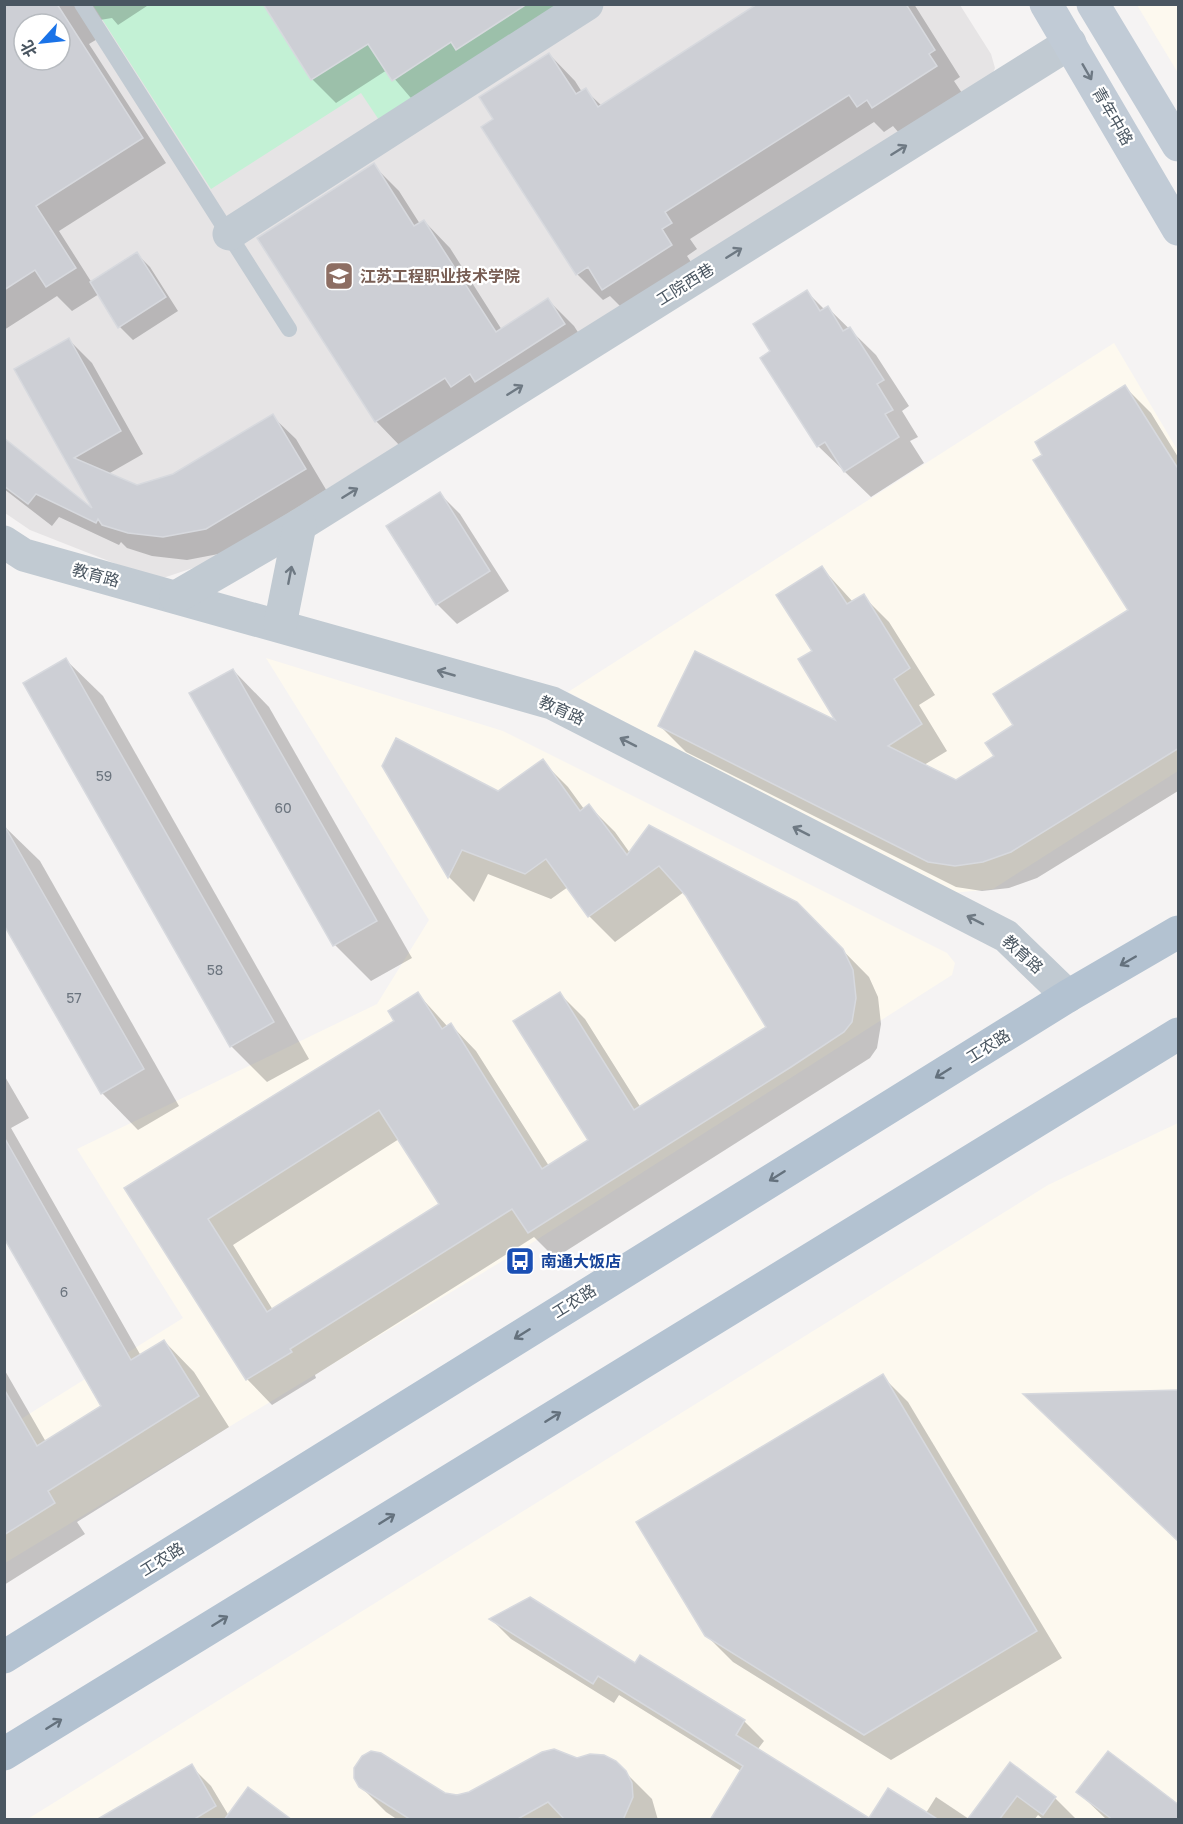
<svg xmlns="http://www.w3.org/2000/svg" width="1183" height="1824" viewBox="0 0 1183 1824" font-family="'Golos Text','Noto Sans SC',sans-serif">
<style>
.commercial{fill:#fdf9ef}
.education{fill:#e6e4e5;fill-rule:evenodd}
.green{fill:#c3f1d5}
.shadow{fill:#0003;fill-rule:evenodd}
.building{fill:#cdcfd5;stroke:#d7d9de;stroke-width:1.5;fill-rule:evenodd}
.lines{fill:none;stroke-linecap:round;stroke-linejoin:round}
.lane{stroke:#c1cad2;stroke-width:16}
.street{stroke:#c1cad2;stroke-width:33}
.secondary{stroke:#c1cbd6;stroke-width:33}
.primary{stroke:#b3c2d1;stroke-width:33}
.oneway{stroke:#6e7984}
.oneway2{stroke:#6e7983}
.oneway3{stroke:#64717d}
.labels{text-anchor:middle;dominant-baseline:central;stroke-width:4.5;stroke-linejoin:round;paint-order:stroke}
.number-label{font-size:14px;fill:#6b747e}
.street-label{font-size:16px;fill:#4a5661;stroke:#fff}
.education-label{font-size:16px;font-weight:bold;fill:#785e54;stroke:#fff;text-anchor:start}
.transit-label{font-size:16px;font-weight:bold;fill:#164399;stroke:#fff;text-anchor:start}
</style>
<rect width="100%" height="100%" fill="#f5f3f3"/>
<g class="commercial">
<polygon points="1137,5 1178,5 1178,73"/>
<polygon points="1114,343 1178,451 1178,771 993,889 952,893 568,692"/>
<polygon points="266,658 503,731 947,953 955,963 952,975 527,1246 5,1563 5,1429 183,1318 77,1149 377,1004 429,920"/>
<polygon points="1178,1123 1178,1819 26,1820 1048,1185"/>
</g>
<path class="education" d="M 4,5 L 960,5 L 991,54 L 995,68 L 990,80 L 205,564 L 157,580 L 30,530 L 5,513 ZM 24,24 L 60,24 L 60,60 L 24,60 Z"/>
<polygon class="green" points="93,5 566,5 381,123 361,93 211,189"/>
<g class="shadow">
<path d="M 4,4 L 150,4 L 118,25 L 112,18 L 100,20 L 99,38 L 89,44 L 166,163 L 59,231 L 92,283 L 137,254 L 150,267 L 178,311 L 133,340 L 120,327 L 99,294 L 72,311 L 57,296 L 4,330 ZM 24,24 L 60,24 L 60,60 L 24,60 Z"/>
<polygon points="388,4 587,4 416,104 387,70 336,103 312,79"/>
<polygon points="760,4 914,4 960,77 954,81 962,93 899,133 893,126 884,132 874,122 690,239 697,249 687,256 697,271 629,315 610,296 603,300 577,274 495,119 549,54 575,81 582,92 585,90 602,106"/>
<polygon points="373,165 399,191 420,224 424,221 450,248 502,330 548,300 574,326 590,351 402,448 376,421 259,239"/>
<polygon points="807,292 825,310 828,308 876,355 909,406 902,411 918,437 910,441 924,463 871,497 818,446 772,352"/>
<polygon points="69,340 92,363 143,454 108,474 137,487 173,476 272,416 296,439 328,493 229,552 187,560 152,556 127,548 121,542 119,545 59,517 52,526 4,489 4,440 97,514 16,370"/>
<polygon points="1125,387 1151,413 1178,457 1178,791 1037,878 1009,888 982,891 956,887 686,752 660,726 839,724 814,651 822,568 853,602 863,596 889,622 935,695 919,705 947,751 924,765 956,782 996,756 1015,726 1130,611"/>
<polygon points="440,494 460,514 509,591 457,624 437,604"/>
<polygon points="66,660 103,696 309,1059 267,1082 231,1046"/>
<polygon points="233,670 269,707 412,958 371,981 335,945"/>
<path d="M 542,761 L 568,787 L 584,809 L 589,806 L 615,832 L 630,853 L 796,903 L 869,977 L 878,997 L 881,1024 L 877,1048 L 870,1058 L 555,1258 L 534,1237 L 315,1375 L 316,1378 L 272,1405 L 247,1379 L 126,1189 L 396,1021 L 418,994 L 448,1027 L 451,1025 L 476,1051 L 549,1166 L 590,1140 L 560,994 L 585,1019 L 641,1108 L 768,1027 L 684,892 L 615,942 L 589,916 L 568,887 L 551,899 L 488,874 L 474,902 L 449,877 L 383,766 L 499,793 ZM 399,1139 L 441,1205 L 273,1310 L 233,1245 Z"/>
<polygon points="4,826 40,861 179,1106 138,1130 102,1093"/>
<polygon points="4,1075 29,1118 11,1128 141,1356 164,1341 194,1372 229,1427 77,1522 85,1534 4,1585 4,1369 46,1442 103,1407 4,1235"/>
<polygon points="882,1376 908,1402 1062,1658 891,1760 733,1662 706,1635"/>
<polygon points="491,1619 636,1665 744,1721 764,1741 741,1771 619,1695 614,1703 511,1639"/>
<polygon points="576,1759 615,1762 652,1799 658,1820 398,1820 386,1812 360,1786 445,1795 469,1794"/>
<polygon points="1011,1764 1055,1798 1075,1818 1074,1820 1044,1820 1038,1815 1034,1820 870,1820 926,1813 936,1797 969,1819"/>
<polygon points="191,1766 211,1786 229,1816 289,1820 99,1820"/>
<polygon points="1078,1792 1178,1820 1107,1820"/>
</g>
<g class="building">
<path d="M 4,4 L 57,4 L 143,138 L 36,206 L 76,268 L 46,287 L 35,270 L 4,290 ZM 24,24 L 60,24 L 60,60 L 24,60 Z"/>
<polygon points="263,4 527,4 456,50 451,42 392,81 368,44 311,80"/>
<polygon points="757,4 906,4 935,50 929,54 937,66 872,108 867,100 857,107 849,95 665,212 672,223 662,229 672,245 602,290 588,267 576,275 481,127 493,119 479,97 549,53 576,94 586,88 598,107"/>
<polygon points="374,163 414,226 424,220 496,332 548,298 565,324 475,382 470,374 451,387 445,378 375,422 257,238"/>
<polygon points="137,252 166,297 118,328 90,282"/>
<polygon points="807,290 820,311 828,306 843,331 850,327 884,380 877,384 893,410 885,414 899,437 844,472 825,442 817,447 760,358 770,351 753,324"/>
<polygon points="69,338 121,431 74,458 137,485 173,474 273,414 306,469 206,529 163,537 128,533 102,525 98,519 96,523 36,494 28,504 4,486 4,438 92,508 14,369"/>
<polygon points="1125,385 1179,470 1179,748 1011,852 983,862 955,866 928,862 658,726 695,651 835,720 798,659 812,651 776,595 822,566 847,604 864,594 910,668 894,679 922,724 888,746 956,780 994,756 985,743 1013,725 993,694 1128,610 1033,460 1042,455 1035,442"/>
<polygon points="440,492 490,571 436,605 386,526"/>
<polygon points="66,658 274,1022 230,1047 23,683"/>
<polygon points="233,669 377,921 333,946 189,693"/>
<path d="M 396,738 L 498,791 L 543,759 L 580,811 L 589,804 L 627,855 L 649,825 L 797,902 L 843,949 L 853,970 L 856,998 L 852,1022 L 844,1032 L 791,1067 L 528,1233 L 512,1209 L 290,1349 L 292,1352 L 246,1380 L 124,1188 L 394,1021 L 388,1011 L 418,992 L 442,1029 L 451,1023 L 542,1169 L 588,1140 L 513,1021 L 560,992 L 634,1110 L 766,1027 L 686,896 L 659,866 L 588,917 L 546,859 L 525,874 L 462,850 L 448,878 L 382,766 ZM 379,1110 L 439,1204 L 267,1312 L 208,1219 Z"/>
<polygon points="4,825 144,1069 101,1094 4,925"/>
<polygon points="4,1137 131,1360 164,1340 199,1396 48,1491 55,1503 4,1535 4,1389 37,1446 101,1406 4,1238"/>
<polygon points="883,1374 1037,1631 864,1735 705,1636 636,1522"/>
<polygon points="1179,1390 1179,1542 1023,1394"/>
<polygon points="530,1597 635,1663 640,1655 745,1720 736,1735 869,1818 888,1788 939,1820 710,1820 743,1766 598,1676 593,1684 489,1619"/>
<polygon points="554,1749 577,1758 590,1754 604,1755 616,1761 626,1771 632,1783 633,1797 623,1820 565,1820 548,1802 516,1820 411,1820 359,1787 354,1778 354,1768 362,1756 371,1751 381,1753 445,1793 457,1795 469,1792 542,1752"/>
<polygon points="1108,1751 1179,1805 1179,1820 1113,1820 1076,1792"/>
<polygon points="1010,1762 1056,1797 1043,1815 1017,1796 999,1820 967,1820"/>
<polygon points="192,1764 216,1806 193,1820 96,1820"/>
<polygon points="248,1787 292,1820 224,1820"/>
</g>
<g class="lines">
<polyline class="lane" points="82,4 289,329"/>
<g class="street">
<polyline points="229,234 587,4"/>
<polyline points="4,542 24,555 552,703 1006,936 1068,996"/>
<polyline points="176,597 300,525 1070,43"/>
<polyline points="280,625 300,525"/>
</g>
<g class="secondary">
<polyline points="1046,4 1178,229"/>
<polyline points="1093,4 1178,145"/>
</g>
<g class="primary">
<polyline points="4,1657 1068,996 1178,932"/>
<polyline points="4,1754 1178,1034"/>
</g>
</g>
<defs><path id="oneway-shaft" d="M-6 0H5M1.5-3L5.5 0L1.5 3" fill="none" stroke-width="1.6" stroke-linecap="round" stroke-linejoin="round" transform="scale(1.5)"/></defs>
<use class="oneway" href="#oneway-shaft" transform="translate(1087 72) rotate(60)"/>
<g class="oneway2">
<use href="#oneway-shaft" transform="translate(899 150) rotate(-32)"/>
<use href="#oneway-shaft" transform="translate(734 253) rotate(-32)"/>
<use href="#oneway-shaft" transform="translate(515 390) rotate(-32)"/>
<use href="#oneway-shaft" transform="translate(350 493) rotate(-32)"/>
<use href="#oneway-shaft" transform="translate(290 575) rotate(-79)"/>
<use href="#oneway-shaft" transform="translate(446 673) rotate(-164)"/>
<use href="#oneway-shaft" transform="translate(628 742) rotate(-153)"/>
<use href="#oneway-shaft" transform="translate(801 831) rotate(-153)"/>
<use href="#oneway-shaft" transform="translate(975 920) rotate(-153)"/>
</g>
<g class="oneway3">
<use href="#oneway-shaft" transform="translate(1128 961) rotate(150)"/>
<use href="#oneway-shaft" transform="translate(943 1073) rotate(148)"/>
<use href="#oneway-shaft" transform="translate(777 1176) rotate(148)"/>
<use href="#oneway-shaft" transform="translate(522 1334) rotate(148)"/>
<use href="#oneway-shaft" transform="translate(553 1417) rotate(-32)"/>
<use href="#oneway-shaft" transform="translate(387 1519) rotate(-32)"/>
<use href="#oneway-shaft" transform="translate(220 1621) rotate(-32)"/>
<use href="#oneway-shaft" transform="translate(54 1724) rotate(-32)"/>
</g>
<defs>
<g id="university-square" transform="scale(1.5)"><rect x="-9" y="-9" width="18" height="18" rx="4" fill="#8d6e63" stroke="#fff"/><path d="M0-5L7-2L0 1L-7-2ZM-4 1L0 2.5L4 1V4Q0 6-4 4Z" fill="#fff"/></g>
<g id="bus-square" transform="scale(1.5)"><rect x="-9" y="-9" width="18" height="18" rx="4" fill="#1a4fb4" stroke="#fff"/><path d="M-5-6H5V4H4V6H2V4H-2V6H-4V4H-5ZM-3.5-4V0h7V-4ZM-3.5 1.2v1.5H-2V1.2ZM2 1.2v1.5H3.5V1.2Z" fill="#fff"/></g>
</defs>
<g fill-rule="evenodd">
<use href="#university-square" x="339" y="276"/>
<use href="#bus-square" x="520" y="1261"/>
</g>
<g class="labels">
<g class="number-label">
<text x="104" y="775">59</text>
<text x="283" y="807">60</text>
<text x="215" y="969">58</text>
<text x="74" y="997">57</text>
<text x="64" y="1291">6</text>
</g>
<g class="street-label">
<text transform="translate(1113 116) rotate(60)">青年中路</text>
<text transform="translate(685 284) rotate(-32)">工院西巷</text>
<text transform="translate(96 575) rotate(15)">教育路</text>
<text transform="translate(562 710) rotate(24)">教育路</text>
<text transform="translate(1023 954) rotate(42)">教育路</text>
<text transform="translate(988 1046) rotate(-32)">工农路</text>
<text transform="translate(574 1301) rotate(-32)">工农路</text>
<text transform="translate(162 1559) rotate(-32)">工农路</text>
</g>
<g class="education-label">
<text x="360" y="276">江苏工程职业技术学院</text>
</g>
<g class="transit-label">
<text x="541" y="1261">南通大饭店</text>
</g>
</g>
<rect width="1183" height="1824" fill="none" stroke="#4a5661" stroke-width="12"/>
<g transform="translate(42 42) rotate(243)"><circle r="28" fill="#ffffff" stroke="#b7bbc0" stroke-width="1.5"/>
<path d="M0-4.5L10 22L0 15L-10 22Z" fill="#1a73e8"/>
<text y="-9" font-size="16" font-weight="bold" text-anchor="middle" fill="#4a5661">北</text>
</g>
</svg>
